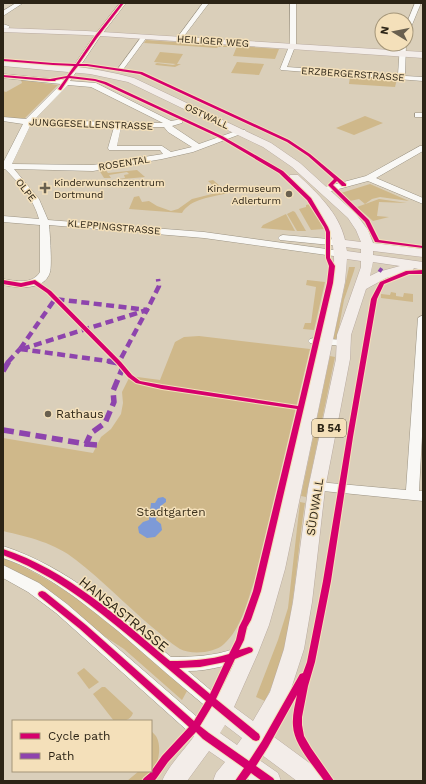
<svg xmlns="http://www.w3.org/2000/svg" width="426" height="784" viewBox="0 0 426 784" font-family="'Work Sans',sans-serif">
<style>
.green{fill:#cfb88a}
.water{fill:#7d9ad7}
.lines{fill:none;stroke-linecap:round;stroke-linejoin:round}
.minor-casing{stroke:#9c9484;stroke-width:1}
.major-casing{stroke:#b9aba0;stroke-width:1}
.minor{fill:#f9f8f5;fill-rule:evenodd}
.major{fill:#f3ede9;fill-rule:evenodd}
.quiet-far1{stroke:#8e44ad;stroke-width:4.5;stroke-dasharray:8 4.5;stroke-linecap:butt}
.quiet{stroke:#8e44ad;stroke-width:5.5;stroke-dasharray:11 5.5;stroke-linecap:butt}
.cycleway-casing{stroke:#f4e0ba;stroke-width:2}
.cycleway{fill:#d6006c;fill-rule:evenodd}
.poi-dot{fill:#69604f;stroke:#f4e0ba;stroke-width:1.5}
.labels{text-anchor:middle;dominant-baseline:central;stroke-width:3;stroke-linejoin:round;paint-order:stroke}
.far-street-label{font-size:10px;fill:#2c2416;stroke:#f4e0ba}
.far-poi-label{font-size:10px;fill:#2c2416;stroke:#f4e0ba;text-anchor:start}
.shield{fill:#f4e0ba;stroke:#685c47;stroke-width:1}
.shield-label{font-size:11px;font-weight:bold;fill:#2c2416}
.poi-label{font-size:12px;fill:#2c2416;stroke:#f4e0ba;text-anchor:start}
.street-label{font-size:12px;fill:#2c2416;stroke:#f4e0ba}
.park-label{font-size:12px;fill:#3c311c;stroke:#f4e0ba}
.near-street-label{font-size:14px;fill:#2c2416;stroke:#f4e0ba}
</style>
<rect width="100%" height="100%" fill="#dacfba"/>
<g class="green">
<polygon points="146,40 232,46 231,47 218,47 217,48 144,43"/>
<polygon points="237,46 279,49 275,59 233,56"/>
<polygon points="160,52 183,54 177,64 181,64 175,67 156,65 155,64 157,63 173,65 176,64 154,62"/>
<polygon points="237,62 264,64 259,75 231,73"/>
<polygon points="350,76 397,79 395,87 349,84"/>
<polygon points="21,80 58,85 25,118 19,119 3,118 3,91 6,92 22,83"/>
<polygon points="365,116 383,123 354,135 336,128"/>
<polygon points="105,169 108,173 137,170 145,177 112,180 125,178 124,175 129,174 127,172 109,175 111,178 104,178 99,170"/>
<path d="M 213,180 L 228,193 C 213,197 191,198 182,213 L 129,209 L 134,197 L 139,196 L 142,202 L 149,201 L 157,206 L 171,211 L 178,209 L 192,199 L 220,192 L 208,181 Z"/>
<polygon points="370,184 409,201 380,197 372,199 365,204 359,199 350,201 341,193"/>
<polygon points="379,199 407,203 379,202 377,216 389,217 373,221 357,207"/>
<polygon points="310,204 311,204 324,229 311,230 299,209 306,207 306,205"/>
<polygon points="293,211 295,212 306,231 297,231 287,214"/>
<polygon points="286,214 295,231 261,228 263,225"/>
<polygon points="349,267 355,267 354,271 344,300 337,338 333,340"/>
<polygon points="307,280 325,282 314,330 303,329 305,323 311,323 316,287 306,285"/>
<polygon points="391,292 396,293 396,296 403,297 404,293 413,294 413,302 381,298 381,294 390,295"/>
<path d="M 199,336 L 310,349 L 254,582 C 247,602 241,629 224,644 C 215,653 191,655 180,649 C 170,643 161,634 152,627 C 126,605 102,580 76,560 C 55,543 29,537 3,531 L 3,438 L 93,453 L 101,437 L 111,429 L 121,414 L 123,403 L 122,392 L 130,376 L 160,380 L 175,342 L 184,337 Z"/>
<polygon points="330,356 335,357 306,497 301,496"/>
<path d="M 300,502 L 305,503 C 295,564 294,647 265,701 L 256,697 L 278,640 L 288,608 Z"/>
<path d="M 3,558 C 74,586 131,641 187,691 L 182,700 L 124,649 L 104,636 L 52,593 L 33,581 L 3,566 Z"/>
<polygon points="84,668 99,682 89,689 77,673"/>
<path d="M 102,687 L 105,687 L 133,713 C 130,722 121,721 114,721 L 93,694 Z"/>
<path d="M 151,731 C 153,733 156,735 157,738 C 163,751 156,775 143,781 C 139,782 131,781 127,781 L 139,771 L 151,771 Z"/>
</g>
<polygon class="water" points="163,497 166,499 166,502 162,505 160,512 157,512 156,520 161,524 162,530 155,537 147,538 139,533 138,527 143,522 149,520 151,503 155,503 158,498"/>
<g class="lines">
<g class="minor-casing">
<g id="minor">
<polygon points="16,3 23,3 3,16 3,11"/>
<path d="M 120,3 L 126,3 L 99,38 L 70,81 L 96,83 L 171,121 L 182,119 L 182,123 L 172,126 L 199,144 L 239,130 L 245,130 L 246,132 L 193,152 L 162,159 L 93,171 L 14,169 L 39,199 L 48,220 L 204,232 L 341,251 L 346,254 L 344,256 L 341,257 L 204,238 L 49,225 C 50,234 52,265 50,272 C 45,291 17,288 3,285 L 3,279 C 16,281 32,285 40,272 L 40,225 L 3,222 L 3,216 L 39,219 C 34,199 19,183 5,169 L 3,169 L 3,163 L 23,124 L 3,121 L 3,117 L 26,119 L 61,84 L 3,78 L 3,74 L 64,80 L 94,36 ZM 68,85 L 91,87 L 163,123 L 34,120 ZM 31,124 L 114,127 L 108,148 L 109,150 L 160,150 L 163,154 L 93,165 L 12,164 ZM 121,127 L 164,127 L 168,132 L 192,147 L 171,152 L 162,146 L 117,146 Z"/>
<polygon points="203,3 209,3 181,40 177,40 177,38"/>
<polygon points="290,3 296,3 296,44 287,67 398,75 400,44 406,44 405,76 423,77 423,81 281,70 280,69 290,44"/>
<polygon points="415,3 421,3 409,32 406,34 406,25"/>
<polygon points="3,24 9,26 10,27 7,29 3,28"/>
<polygon points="142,36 147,37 122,71 118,71 117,70"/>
<rect x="415" y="113" width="8" height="4"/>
<polygon points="420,146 423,146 423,151 376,178 423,198 423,204 368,181 324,193 320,190 321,188 366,176"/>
<polygon points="283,235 340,240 345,243 340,246 280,240 278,238 280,236"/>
<polygon points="423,315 423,418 419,491 423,491 423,501 313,490 311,487 313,484 318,482 406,490 418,318"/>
<polygon points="314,338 344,340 350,343 344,346 310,343 308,341 310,339"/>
<path d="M 3,546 C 68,567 120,614 171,657 C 192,657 214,656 234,649 C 241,646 247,642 255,645 L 257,650 L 255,655 C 233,664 211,671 188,671 L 227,704 L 230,709 L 227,714 L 221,717 L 215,714 C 182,687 150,659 118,631 C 82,602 47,573 3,558 Z"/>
<polygon points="3,565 39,583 67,604 212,730 215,736 212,742 206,744 200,742 56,613 28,592 3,578"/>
</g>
</g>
<g class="major-casing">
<g id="major">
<polygon points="3,28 86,31 423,52 423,58 86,35 3,32"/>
<path d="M 3,60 C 47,64 92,66 134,78 L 271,143 L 300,163 L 356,214 L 368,230 L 373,243 L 423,249 L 423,257 L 373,251 L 373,255 L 423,262 L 423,270 L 414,268 L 412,271 L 386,278 L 366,289 L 351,335 L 350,359 L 325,489 L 312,602 L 304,649 L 290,692 L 270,734 L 323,773 L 326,781 L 297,781 L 258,752 L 255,757 L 278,773 L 281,781 L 251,781 L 242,775 L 238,781 L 213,781 L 216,773 L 225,762 L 209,751 L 187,781 L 162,781 C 170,763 186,749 197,732 C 213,706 227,680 239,652 C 261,595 274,536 288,477 C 303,412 318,347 333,282 C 338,231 326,214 290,179 L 289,177 L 290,175 L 298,175 C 317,193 339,213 345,240 L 361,242 L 356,230 L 348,218 L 292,167 L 263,147 L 128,82 L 90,74 L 3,66 ZM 346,247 L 361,249 L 361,253 L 347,251 ZM 347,259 L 361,261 L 361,267 L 337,335 L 336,359 L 308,489 L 293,602 L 284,649 L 270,692 L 253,721 L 234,707 L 258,653 L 269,625 L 285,569 L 345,282 ZM 373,262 L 400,266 L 378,272 L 370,276 ZM 225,725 L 242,738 L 237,745 L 220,733 Z"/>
</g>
</g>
<use href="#minor" class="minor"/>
<use href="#major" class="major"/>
<g class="quiet-far1">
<polyline points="379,269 382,271"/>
<polyline points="20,349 115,362"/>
<polyline points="20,349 55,299 147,310 119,362"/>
<polyline points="22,349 147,310 159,286 158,279"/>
<polyline points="8,362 20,349"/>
</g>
<g class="quiet">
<polyline points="108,361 119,363 120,361"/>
<polyline points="3,371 9,361"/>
<polyline points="3,430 86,444 91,433 105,423 114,402 113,391 123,367"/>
<polyline points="86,444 97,445"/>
</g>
<g class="cycleway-casing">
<path id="cycleway" d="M 121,3 L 124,3 L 97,38 L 79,64 L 87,64 L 142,72 L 289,140 L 310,154 L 346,184 L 346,186 L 342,186 L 337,181 L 333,185 L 369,220 L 379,240 L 423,246 L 423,248 L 375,242 L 365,222 L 328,185 L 334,179 L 308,156 L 287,142 L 140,74 L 87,66 L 78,66 L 70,76 L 95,79 L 106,82 L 222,136 L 283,171 L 311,198 L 328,227 L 330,232 L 330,258 L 335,266 L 333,283 L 261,591 L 251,620 L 247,627 L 244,640 L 239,650 L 249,647 L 252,648 L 253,650 L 252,652 L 235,659 L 216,699 L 259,734 L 260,737 L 259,740 L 256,741 L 253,740 L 212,706 L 200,726 L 209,733 L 249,761 L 262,741 L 300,674 L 303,673 L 307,662 L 323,581 L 347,437 L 371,299 L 380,282 L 406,271 L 423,270 L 423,274 L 409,274 L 384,284 L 377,299 L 353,437 L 331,581 L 315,662 L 308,686 L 302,717 L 302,725 L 304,736 L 311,748 L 334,781 L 324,781 C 314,766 294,745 293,726 C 292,716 295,705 297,695 L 268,747 L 256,766 L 273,778 L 275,781 L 262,781 L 251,773 L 245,781 L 235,781 L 244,768 L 203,739 L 196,732 L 168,762 L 156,779 L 154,781 L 142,781 L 144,778 L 150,773 L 162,756 L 189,727 L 80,629 L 39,596 L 38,594 L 39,592 L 42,591 L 45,592 L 86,625 L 194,721 L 206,701 C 179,678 152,655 124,632 C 85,600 50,573 3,555 L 3,549 C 67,570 119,618 170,661 C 190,661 210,660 229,654 L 236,640 L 239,627 L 243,619 L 253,591 L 297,409 L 162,389 L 136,383 L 128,377 L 117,364 L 47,293 L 34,284 L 21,287 L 3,284 L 3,280 L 21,283 L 35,280 L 51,291 L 121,362 L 132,375 L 140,381 L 162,385 L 298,406 L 327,283 L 329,266 L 326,258 L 326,232 L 324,227 L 307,200 L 279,173 L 220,138 L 104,84 L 95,81 L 69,78 L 61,90 L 60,90 L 58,89 L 66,78 L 56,80 L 55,81 L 48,81 L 3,77 L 3,75 L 50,79 L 67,76 L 74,66 L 53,65 L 3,61 L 3,59 L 53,63 L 76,64 L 95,36 ZM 225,662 L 210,694 L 179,668 L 200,667 Z"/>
</g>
<use href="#cycleway" class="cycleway"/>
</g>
<g class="poi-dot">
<path d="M43 182h4v4h4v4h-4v4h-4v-4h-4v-4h4z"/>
<circle cx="289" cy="194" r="4"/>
<circle cx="48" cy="414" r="4"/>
</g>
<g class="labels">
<g class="far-street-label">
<text transform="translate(213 41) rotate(4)">HEILIGER WEG</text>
<text transform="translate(353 74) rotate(4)">ERZBERGERSTRASSE</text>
<text transform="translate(207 116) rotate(25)">OSTWALL</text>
<text transform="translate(91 124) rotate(2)">JUNGGESELLENSTRASSE</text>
<text transform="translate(124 163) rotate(-9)">ROSENTAL</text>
<text transform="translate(26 190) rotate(52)">OLPE</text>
<text transform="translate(114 227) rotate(5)">KLEPPINGSTRASSE</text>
</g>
<g class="far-poi-label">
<text x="54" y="182">Kinderwunschzentrum<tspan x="54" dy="12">Dortmund</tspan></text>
<text x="281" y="188" text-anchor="end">Kindermuseum<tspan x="281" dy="12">Adlerturm</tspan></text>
</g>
<rect class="shield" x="312" y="419" width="34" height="18" rx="3"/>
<g class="shield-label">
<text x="329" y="428">B 54</text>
</g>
<g class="poi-label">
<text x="56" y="414">Rathaus</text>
</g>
<g class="street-label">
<text transform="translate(315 507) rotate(-81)">SÜDWALL</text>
</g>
<g class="park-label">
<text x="171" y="512">Stadtgarten</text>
</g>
<g class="near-street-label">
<text transform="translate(124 614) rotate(39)">HANSASTRASSE</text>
</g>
</g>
<rect width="426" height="784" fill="none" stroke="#2c2416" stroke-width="8"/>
<rect x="12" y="720" width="140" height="52" fill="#f4e0ba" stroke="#a49578"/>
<rect x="20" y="733" width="20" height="6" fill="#d6006c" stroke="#a49578"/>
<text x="48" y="740" font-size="12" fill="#2c2416">Cycle path</text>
<rect x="20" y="753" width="20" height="6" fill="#8e44ad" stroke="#a49578"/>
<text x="48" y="760" font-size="12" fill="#2c2416">Path</text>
<g transform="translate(394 32) rotate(280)"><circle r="19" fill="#f4e0ba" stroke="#a49578"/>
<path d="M0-3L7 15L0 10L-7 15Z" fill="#69604f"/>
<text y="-6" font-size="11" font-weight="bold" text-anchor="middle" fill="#2c2416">N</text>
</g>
</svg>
